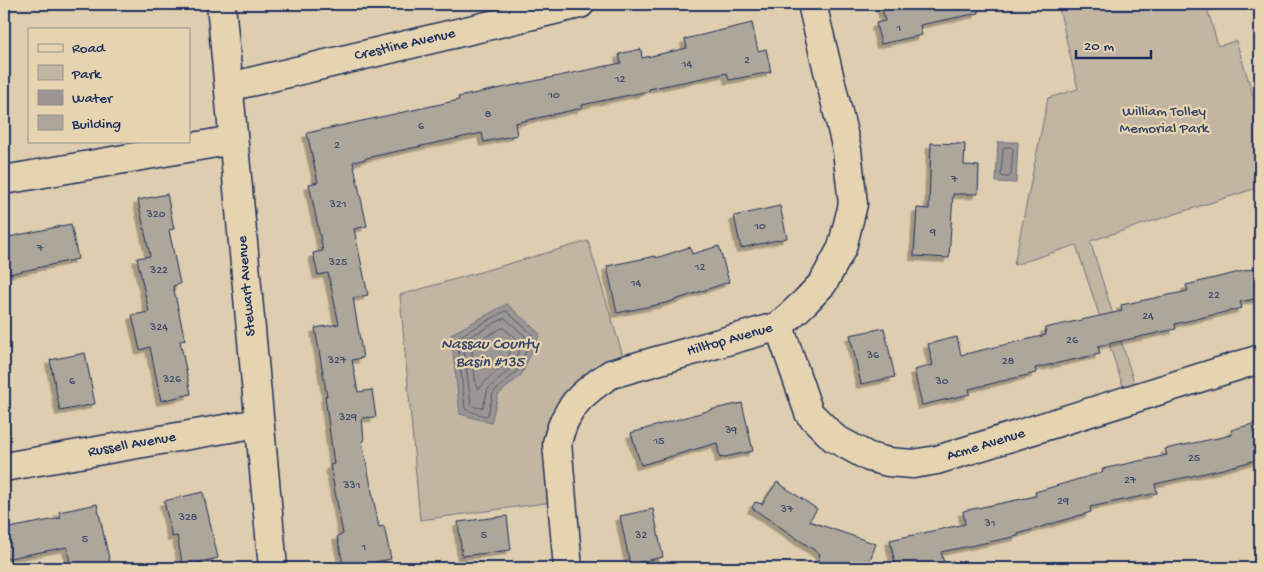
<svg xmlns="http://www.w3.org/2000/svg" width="1264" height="572" viewBox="0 0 1264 572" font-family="'Gochi Hand',sans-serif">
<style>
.green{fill:#c2b6a2;stroke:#6e7280}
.water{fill:#9b9693;stroke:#686d7e}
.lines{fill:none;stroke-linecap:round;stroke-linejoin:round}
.shore{stroke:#4e5873;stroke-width:1}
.building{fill:#ada69a;stroke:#1b2f5e;filter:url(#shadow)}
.minor-casing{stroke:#1b2f5e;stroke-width:31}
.secondary-casing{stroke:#1b2f5e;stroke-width:31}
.minor{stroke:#e6d4b1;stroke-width:28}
.secondary{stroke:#e6d4b1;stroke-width:28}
.labels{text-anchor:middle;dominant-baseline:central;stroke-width:4.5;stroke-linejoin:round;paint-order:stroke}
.number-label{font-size:12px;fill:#404d6d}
.street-label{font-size:15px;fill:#1b2f5e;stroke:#e6d4b1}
.park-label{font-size:15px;fill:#344368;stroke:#e6d4b1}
.water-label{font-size:16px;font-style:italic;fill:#354469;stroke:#e6d4b1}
</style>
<defs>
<filter id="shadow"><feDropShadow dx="-4.5" dy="4.5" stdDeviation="0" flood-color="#0004"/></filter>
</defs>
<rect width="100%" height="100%" fill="#decdae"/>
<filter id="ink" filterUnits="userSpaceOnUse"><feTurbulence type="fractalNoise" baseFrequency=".02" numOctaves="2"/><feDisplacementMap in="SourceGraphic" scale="10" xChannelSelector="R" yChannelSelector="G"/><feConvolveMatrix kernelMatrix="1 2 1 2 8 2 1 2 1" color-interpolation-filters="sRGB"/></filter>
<g filter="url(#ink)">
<g class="green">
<polygon points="1058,4 1206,4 1218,46 1236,41 1260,117 1260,187 1090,241 1137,392 1126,395 1076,245 1014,265 1048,98 1078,89"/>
<polygon points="588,241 625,363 588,375 553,502 420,520 400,295"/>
</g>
<g class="water">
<polygon points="998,142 1018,142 1016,183 996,182"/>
<polygon points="507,304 540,334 521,375 498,395 491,423 460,414 451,334"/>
</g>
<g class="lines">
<g class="shore">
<polygon points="1005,147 1011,147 1013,149 1011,175 1009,177 1003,177 1001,175 1003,149"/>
<polygon points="506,311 532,334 533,337 516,372 493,393 488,415 485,416 466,410 465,408 457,338"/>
<path d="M 505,318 L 525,336 L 525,338 L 511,368 L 488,389 L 483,407 C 480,409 472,407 471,404 L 463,341 Z"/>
<polygon points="503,328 515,337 516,340 505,363 485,382 480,388 478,388 476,386 471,345"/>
</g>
</g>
<g class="building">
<polygon points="881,4 978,4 979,13 920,25 922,35 881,44 876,23 885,21"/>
<polygon points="752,23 758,51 766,49 771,72 729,80 727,73 649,89 649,91 582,105 582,108 515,123 517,135 484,142 482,133 366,158 366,159 353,162 367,226 354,229 368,295 353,298 363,358 352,360 358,392 372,390 376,417 362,418 364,440 362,441 379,527 384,526 391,559 344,568 337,536 343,534 330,465 334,464 325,396 327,396 315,328 339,324 328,273 318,275 313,253 323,251 309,184 318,182 307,133 459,100 458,97 621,63 619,54 641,49 642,58 687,48 685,39"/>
<polygon points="931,143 965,144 964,165 979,166 978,194 953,194 949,258 914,256 917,208 929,209"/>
<polygon points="167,194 174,229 169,230 180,284 173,286 185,340 180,341 191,394 161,401 150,347 140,350 132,315 149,312 137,258 150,256 138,200"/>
<polygon points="780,206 787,238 741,248 734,216"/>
<polygon points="71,224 78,259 4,275 4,238"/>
<polygon points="719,246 729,282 666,303 617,313 607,266 656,256 656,258 690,247 692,254"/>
<polygon points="1260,267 1260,298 1240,302 1242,308 1175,324 1176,329 1098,346 1100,354 1035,368 1036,373 969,389 970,394 922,405 914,370 933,365 928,344 957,337 961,355 1046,335 1045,328 1122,311 1121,305 1188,291 1186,285"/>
<polygon points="884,328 895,377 861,384 850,335"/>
<polygon points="85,353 95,404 60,411 50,360"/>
<polygon points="742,403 753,451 720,458 717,443 641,465 631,433 714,409"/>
<polygon points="1260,422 1260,459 1223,469 1155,484 1157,493 1090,507 1091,512 1018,534 1018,536 941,552 944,563 920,568 896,568 890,540 965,524 963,511 1036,496 1035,492 1103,472 1102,469 1167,455 1165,449 1232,435 1231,430"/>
<polygon points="777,482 817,509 809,521 876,544 867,568 828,568 817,564 820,554 752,508 755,502 762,504"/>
<polygon points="203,492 218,558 183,566 177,536 172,537 164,501"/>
<polygon points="97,504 111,568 71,568 67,547 4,559 4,529 61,518 59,512"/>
<polygon points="653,509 663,557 630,564 620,516"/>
<polygon points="507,516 511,550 462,556 458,522"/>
</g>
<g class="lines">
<g class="minor-casing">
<g id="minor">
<polyline points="229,87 580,4"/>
<polyline points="4,180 233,140"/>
<polyline points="779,326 809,413 834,438 869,457 888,462 913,464 937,460 1260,359"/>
<polyline points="4,467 259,423"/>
<path d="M 568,568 L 557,443 C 565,408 581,393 611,374 L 779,326 L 806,301 L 823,283 L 842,248 L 853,204 L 847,150 L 812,4"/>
</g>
</g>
<g class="secondary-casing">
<polyline id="secondary" points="221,4 273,568"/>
</g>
<use href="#minor" class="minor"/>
<use href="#secondary" class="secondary"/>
</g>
</g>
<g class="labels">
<g class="number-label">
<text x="899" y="29">1</text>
<text x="747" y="61">2</text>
<text x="687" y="65">14</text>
<text x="620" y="80">12</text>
<text x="554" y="96">10</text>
<text x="488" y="115">8</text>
<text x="421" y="127">6</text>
<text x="337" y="146">2</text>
<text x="954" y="180">7</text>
<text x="338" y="205">321</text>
<text x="156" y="215">320</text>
<text x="760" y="227">10</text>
<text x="933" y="233">9</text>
<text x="40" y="249">7</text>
<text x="338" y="263">325</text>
<text x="700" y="268">12</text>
<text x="159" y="271">322</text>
<text x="636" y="284">14</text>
<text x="1214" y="296">22</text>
<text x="1148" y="317">24</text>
<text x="159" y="328">324</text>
<text x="1072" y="341">26</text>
<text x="873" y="356">36</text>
<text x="337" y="361">327</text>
<text x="1008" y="362">28</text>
<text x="172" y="380">326</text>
<text x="72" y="382">6</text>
<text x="942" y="382">30</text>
<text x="348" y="418">329</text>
<text x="731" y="431">39</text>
<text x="659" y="442">15</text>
<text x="1194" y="459">25</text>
<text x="1130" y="481">27</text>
<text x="352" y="486">331</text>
<text x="1063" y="502">29</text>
<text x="787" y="510">37</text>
<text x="188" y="518">328</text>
<text x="990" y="524">31</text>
<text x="484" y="536">5</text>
<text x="641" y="536">32</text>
<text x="85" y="540">5</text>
<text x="364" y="548">1</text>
</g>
<g class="street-label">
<text transform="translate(405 45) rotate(-13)">Crestline Avenue</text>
<text transform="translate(247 286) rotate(-95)">Stewart Avenue</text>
<text transform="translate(730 340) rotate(-16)">Hilltop Avenue</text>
<text transform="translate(132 445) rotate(-10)">Russell Avenue</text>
<text transform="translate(986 445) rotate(-17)">Acme Avenue</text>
</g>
<g class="park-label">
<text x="1164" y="112">William Tolley<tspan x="1164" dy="17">Memorial Park</tspan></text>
</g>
<g class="water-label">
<text x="490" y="345">Nassau County<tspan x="490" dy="18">Basin #135</tspan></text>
</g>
</g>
<rect width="1264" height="572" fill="none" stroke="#e6d4b1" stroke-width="20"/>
<rect x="10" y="10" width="1244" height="552" fill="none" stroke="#1b2f5e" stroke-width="2" filter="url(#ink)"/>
<rect x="28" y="28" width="162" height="115" fill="#e6d4b1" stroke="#959290"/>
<rect x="38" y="44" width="25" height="8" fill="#e6d4b1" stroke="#959290"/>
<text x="72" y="52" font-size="15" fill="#1b2f5e">Road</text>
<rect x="38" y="65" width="25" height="15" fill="#c2b6a2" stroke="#959290"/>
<text x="72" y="78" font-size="15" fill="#1b2f5e">Park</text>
<rect x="38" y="90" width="25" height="15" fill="#9b9693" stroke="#959290"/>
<text x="72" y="102" font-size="15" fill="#1b2f5e">Water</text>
<rect x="38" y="115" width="25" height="15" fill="#ada69a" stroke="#959290"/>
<text x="72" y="128" font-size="15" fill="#1b2f5e">Building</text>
<path d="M1076 50v8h75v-8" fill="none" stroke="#1b2f5e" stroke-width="2.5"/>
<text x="1084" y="50" font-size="15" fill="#1b2f5e" stroke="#e6d4b1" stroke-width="4" paint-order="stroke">20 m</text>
</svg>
